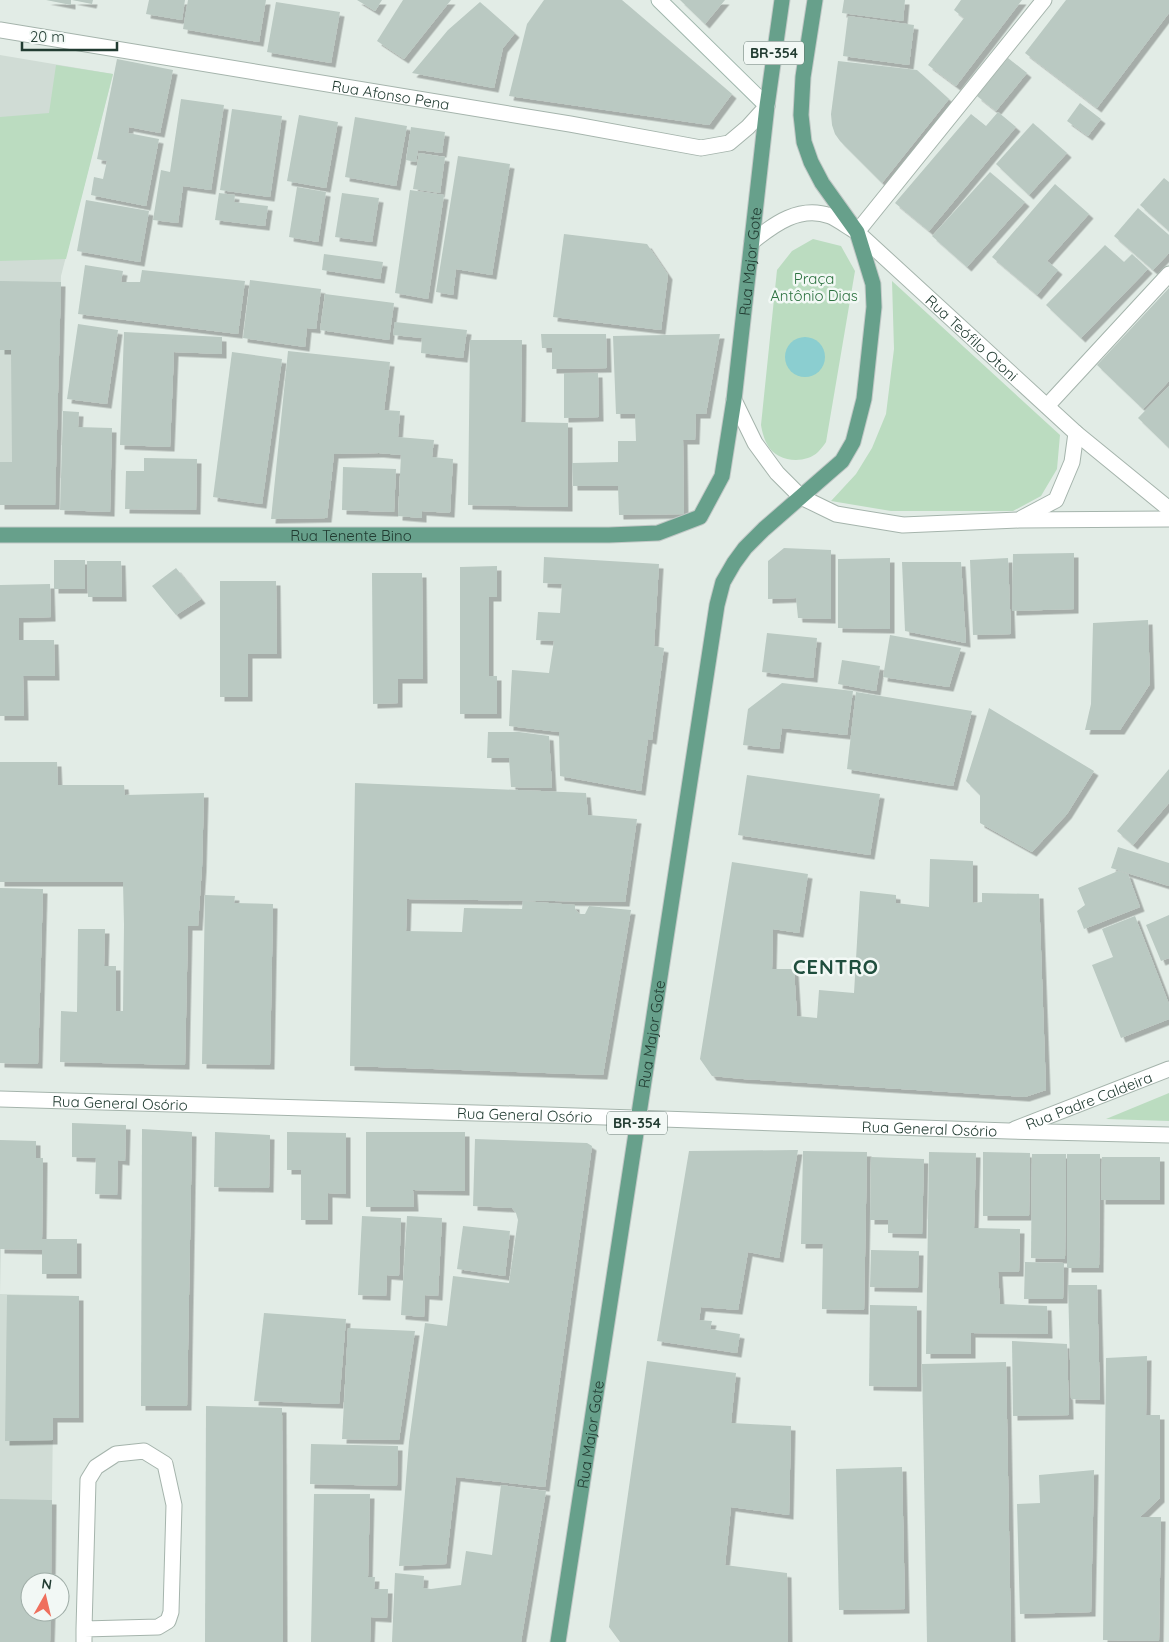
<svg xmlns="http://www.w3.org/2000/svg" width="1169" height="1642" viewBox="0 0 1169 1642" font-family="Quicksand,sans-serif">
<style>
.built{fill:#d0dcd5}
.green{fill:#bbdcc0}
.water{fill:#8bced0}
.building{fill:#bac9c2;filter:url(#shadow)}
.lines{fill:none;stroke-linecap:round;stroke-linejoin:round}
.lane-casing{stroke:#a5b4ac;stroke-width:17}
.street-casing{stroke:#a5b4ac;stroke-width:17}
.secondary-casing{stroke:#a0b7ad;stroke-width:17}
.primary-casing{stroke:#c1c8c6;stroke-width:17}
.lane{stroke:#fff;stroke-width:15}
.street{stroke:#fff;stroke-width:15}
.secondary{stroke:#fff;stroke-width:15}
.primary{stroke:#67a08b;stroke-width:15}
.labels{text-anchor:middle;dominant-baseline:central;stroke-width:5;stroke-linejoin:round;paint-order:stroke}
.shield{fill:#f2f8f5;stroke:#60746c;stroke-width:1}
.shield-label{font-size:14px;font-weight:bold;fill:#223c32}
.street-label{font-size:15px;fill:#223c32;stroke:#f2f8f5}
.park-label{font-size:15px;fill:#2d7240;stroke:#f2f8f5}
.district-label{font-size:20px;font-weight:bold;letter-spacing:1px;fill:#1f4e3d;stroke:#f2f8f5}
</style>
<defs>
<filter id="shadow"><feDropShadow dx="4.5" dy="4.5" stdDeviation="0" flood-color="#0004"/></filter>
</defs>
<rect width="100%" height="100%" fill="#e2ece6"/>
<g class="built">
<polygon points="0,55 113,74 61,276 55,505 0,505"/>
<polygon points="0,1203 2,1203 0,1294 79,1296 79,1418 53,1418 51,1582 30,1582 30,1612 51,1612 50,1642 0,1642"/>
</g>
<g class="green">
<polygon points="56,65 113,74 66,259 0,261 0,117 49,113"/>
<path d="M 813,239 L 841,246 L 855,271 L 826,442 C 824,445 821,449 818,452 C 804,465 776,462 767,444 C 764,439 762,431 761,425 L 777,270 L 792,251 Z"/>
<polygon points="892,281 1060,435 1057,469 1041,496 1013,511 891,511 831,501 856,474 872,448 886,414 894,349"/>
<polygon points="1169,1093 1169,1121 1106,1119"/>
</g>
<circle class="water" cx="805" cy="357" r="20"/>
<g class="building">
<polygon points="46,0 71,0 71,5"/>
<polygon points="72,0 93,0 92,4"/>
<polygon points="149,0 185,0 182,20 146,14"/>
<polygon points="188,0 266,0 259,42 183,29"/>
<polygon points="357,0 382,0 375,11"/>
<polygon points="403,0 451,0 404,59 377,41"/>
<polygon points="544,0 622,0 732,94 709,125 509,96 527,24"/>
<polygon points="680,0 725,0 705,24"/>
<polygon points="844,0 905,0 903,21 842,13"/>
<polygon points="961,0 1022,0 956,86 928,65 964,18 954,10"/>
<polygon points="1066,0 1169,0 1169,13 1097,108 1025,53"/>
<polygon points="276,2 340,12 331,63 267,52"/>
<polygon points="480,2 515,33 503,48 494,88 412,73 448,30"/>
<polygon points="848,16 914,25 909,65 843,56"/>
<polygon points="1008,58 1027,73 996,111 977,96"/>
<polygon points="117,59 173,70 160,133 129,127 128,133 159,139 146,206 91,195 94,177 103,179 107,161 97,159"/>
<polygon points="838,61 917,70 949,99 882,183 840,141 835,134 832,125 831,114"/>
<polygon points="181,99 224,105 211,190 183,186 178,223 153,220 161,170 170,172"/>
<polygon points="1080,103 1101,119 1088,136 1067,121"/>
<polygon points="232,109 282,116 270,197 220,190"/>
<polygon points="998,112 1016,127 929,231 895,203 971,114 986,126"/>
<polygon points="299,115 338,122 326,188 287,181"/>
<polygon points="355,117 407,126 396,186 345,177"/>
<polygon points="1033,123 1067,153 1029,195 996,164"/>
<polygon points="411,127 445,132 442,153 418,150 416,162 406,160"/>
<polygon points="419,153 445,157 440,193 413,189"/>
<polygon points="458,156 510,164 492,275 456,269 453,295 436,292"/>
<polygon points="990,172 1025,202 967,267 932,236"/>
<polygon points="1164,178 1169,182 1169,231 1140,205"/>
<polygon points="1055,184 1089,214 1047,261 1058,270 1037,295 992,257"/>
<polygon points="297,187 326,192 318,242 289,237"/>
<polygon points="410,190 444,195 428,299 395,293"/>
<polygon points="219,193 235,195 234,202 268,206 265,226 215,220"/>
<polygon points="342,193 379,198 372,242 335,237"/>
<polygon points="86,200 149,211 140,262 77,251"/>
<polygon points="1138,208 1169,235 1169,253 1153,270 1114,236"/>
<polygon points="564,234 647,244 668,275 661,330 553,317"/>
<polygon points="1105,245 1124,262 1132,254 1148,269 1081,338 1046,305"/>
<polygon points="324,254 383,262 380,279 322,270"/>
<polygon points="85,265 123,271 121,282 140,282 142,270 245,281 238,334 78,314"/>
<polygon points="250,280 321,289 316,329 307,328 305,347 243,338"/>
<polygon points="0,281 61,282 55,505 0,505 0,462 12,462 11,350 0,350"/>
<polygon points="1169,288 1169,381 1143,409 1097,365"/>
<polygon points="325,294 394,303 389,340 320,330"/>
<polygon points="395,322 467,330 463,358 421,353 422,338 393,335"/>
<polygon points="78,324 118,330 107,404 67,399"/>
<polygon points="124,332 222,337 222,354 174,352 170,447 120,445"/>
<polygon points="541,334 606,334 607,368 552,369 552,348 542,348"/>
<polygon points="720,334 706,414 696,414 695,440 683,440 684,514 619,515 618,486 573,486 572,463 618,462 618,441 636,441 635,414 616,414 613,336"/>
<polygon points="470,340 522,340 521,422 568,423 568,507 468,505"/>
<polygon points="288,351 390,362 384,410 400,411 398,437 434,440 432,457 453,459 450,513 422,511 422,518 398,516 401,455 379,453 334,454 327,518 271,519"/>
<polygon points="232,352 282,359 262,504 213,497"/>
<polygon points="564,373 598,373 599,417 564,418"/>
<polygon points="1169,386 1169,448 1138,418"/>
<polygon points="63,411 79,412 78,427 112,428 110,512 60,510"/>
<polygon points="144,458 197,459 196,510 125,509 126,471 144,471"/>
<polygon points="343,467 396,469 394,512 342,510"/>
<polygon points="784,548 831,550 831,619 798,618 796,598 768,599 768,561"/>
<polygon points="1074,553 1074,609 1012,611 1013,554"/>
<polygon points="544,557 659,564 654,646 664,648 652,740 648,739 641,791 560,776 559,732 509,726 512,670 549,673 554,641 536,640 538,612 560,613 562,584 543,583"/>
<polygon points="890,558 890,629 838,628 838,559"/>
<polygon points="1008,558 1011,634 973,635 970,560"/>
<rect x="54" y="560" width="31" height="29"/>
<polygon points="87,561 121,561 122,597 88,597"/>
<polygon points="902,562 961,562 966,643 905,631"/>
<polygon points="497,566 497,597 489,597 489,676 497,676 497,714 460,714 460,567"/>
<polygon points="176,568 201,599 176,615 152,586"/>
<polygon points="372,573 422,573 423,679 398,679 398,703 373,704"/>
<polygon points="220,581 276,581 277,654 248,654 248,697 220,697"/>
<polygon points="50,584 51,617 19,618 19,640 54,640 55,676 23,676 24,716 0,716 0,585"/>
<polygon points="1148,620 1150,684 1120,730 1085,730 1091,704 1093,623"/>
<polygon points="767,633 817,638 813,678 762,672"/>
<polygon points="890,635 961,648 949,687 883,677"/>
<polygon points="842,660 880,666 876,691 838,684"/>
<polygon points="782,683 853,691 847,735 782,728 779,749 743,745 748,709"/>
<polygon points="856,692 972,711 953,786 847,769"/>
<polygon points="989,708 1094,771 1067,814 1032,852 980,823 980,795 966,781"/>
<polygon points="488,732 519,732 549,736 552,788 511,787 509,758 487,758"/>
<polygon points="0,762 57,762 58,785 124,785 125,795 204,793 202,867 198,926 188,926 185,1065 60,1062 61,1011 77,1012 78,929 105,929 104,966 116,966 116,1011 123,1011 124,925 123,882 0,882"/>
<polygon points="1169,769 1169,803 1133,845 1117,831"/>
<polygon points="747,775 880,794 870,855 738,835"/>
<polygon points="355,783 586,793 588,815 637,819 625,902 407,899 406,931 462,932 464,908 522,909 523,901 575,905 575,909 580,914 585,914 589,906 631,910 603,1075 350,1066"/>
<polygon points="1118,847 1169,863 1169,886 1111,868"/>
<polygon points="930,859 973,861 973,903 982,902 982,893 1039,894 1046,1090 1025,1097 743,1079 712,1076 700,1059 732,862 808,874 799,933 773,929 772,969 794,969 797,1016 817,1018 819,990 854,993 860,891 896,895 896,903 929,907"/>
<polygon points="1118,871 1128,874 1140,907 1084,929 1077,911 1085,905 1078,888"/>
<polygon points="0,888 43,889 38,1064 0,1063"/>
<polygon points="205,895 235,896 234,903 273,904 270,1065 202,1064"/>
<polygon points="1169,915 1169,958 1161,961 1146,925"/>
<polygon points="1135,916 1169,1004 1169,1019 1121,1038 1092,965 1113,957 1102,929"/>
<polygon points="72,1123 126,1125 125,1161 118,1160 117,1195 95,1194 96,1158 72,1157"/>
<polygon points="142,1129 192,1132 187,1406 141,1406"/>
<polygon points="215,1132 270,1135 269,1188 214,1187"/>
<polygon points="287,1132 346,1133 346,1194 328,1193 328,1220 301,1220 301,1170 287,1170"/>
<polygon points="366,1132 465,1132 465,1191 413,1190 414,1207 366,1207"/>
<polygon points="475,1139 587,1143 592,1146 545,1487 456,1477 446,1564 399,1566 409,1442 425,1323 447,1326 453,1276 509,1283 518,1220 516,1213 512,1208 473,1206"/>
<polygon points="0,1140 36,1141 36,1158 43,1158 42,1239 77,1239 77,1274 42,1274 42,1250 0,1249"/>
<polygon points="798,1150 779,1258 748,1252 738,1310 701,1307 699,1320 712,1321 710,1329 740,1334 737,1353 657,1341 689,1151"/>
<polygon points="803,1151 867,1152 864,1310 822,1309 823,1244 801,1244"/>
<polygon points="929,1152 976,1153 974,1228 1020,1229 1019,1272 998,1272 1000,1304 1047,1306 1048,1334 971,1333 971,1354 926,1354"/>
<polygon points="983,1152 1030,1153 1029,1216 983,1216"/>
<polygon points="1032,1154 1066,1154 1065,1259 1031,1258"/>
<polygon points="1067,1154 1100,1154 1099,1268 1067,1268"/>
<polygon points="871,1157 924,1159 922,1234 888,1233 888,1220 870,1220"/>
<polygon points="1102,1157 1160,1157 1160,1200 1101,1200"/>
<polygon points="362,1216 401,1218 399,1276 387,1275 386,1296 358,1295"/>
<polygon points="407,1216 442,1218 438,1296 425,1295 424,1317 401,1315"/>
<polygon points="463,1226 510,1231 505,1276 457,1269"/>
<polygon points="871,1250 919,1251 918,1288 870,1287"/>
<polygon points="1025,1262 1064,1263 1063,1299 1024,1299"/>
<polygon points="1068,1285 1097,1285 1100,1400 1071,1399"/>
<polygon points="7,1295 79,1296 79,1418 53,1418 53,1440 5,1441"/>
<polygon points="870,1305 917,1306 917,1387 869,1386"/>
<polygon points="264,1313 346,1319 339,1404 254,1401"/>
<polygon points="348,1328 415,1331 399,1440 342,1439"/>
<polygon points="1012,1341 1067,1344 1069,1415 1013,1416"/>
<polygon points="1147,1356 1146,1415 1160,1415 1160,1498 1140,1517 1161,1517 1159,1641 1103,1640 1106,1358"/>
<polygon points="647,1361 736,1373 731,1423 791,1426 789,1515 731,1507 725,1565 787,1573 788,1642 620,1642 609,1627"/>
<polygon points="1006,1362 1011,1642 927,1642 922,1364"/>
<polygon points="206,1406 282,1408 283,1642 205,1642"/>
<polygon points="311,1444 398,1446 397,1486 310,1484"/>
<polygon points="902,1467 905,1609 839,1610 836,1469"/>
<polygon points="1094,1470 1091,1612 1020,1614 1017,1504 1040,1503 1039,1475"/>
<polygon points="501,1485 546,1491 521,1642 392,1642 395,1573 424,1576 423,1588 431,1589 461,1585 466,1551 492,1555"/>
<polygon points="314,1494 370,1494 368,1577 375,1577 374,1589 388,1589 387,1618 371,1617 370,1642 311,1642"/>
<polygon points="0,1499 52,1500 51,1582 30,1582 30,1612 51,1612 50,1642 0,1642"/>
</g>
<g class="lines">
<g class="lane-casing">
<polyline id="lane" points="84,1642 84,1629 88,1480 96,1467 116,1454 144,1451 165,1464 174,1505 171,1612 168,1621 158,1627 84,1629"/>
</g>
<g class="street-casing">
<g id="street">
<path id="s1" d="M 0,30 L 570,124 L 701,148 L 729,143 L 748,127 L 767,106"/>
<polyline points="857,232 1044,0"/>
<path id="s2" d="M 752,242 C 774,224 800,205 830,216 C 839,220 848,227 857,232 L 1076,433 L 1169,509"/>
<polyline points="734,400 755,443 777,473 801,497 836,514 903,525 1019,520 1169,519"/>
<polyline points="1047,406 1169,274"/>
<polyline points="1022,518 1056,500 1072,462 1076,433"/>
<path id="s3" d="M 0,1099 L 547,1115 L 1009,1131 L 1169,1135"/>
<path id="s4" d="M 1015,1129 L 1169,1069"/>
</g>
</g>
<g class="secondary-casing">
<polyline id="secondary" points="659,0 767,106"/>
</g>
<g class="primary-casing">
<g id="primary">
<path id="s5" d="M 0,535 L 609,535 L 658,533 L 700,517 L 722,476 L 734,400 L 767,106 L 782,0"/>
<path id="s6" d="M 558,1642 L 717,605 L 723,582 L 734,563 L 745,548 L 764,529 L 842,461 L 853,442 L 864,399 L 874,307 L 873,284 L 857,232 L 822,183 L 811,162 L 804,142 L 801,115 L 803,77 L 815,0"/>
</g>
</g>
<use href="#lane" class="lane"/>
<use href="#street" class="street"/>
<use href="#secondary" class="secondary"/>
<use href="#primary" class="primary"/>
</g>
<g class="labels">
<g class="shield">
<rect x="744" y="41.5" width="60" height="23" rx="4"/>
<rect x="607" y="1111.5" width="60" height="23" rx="4"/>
</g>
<g class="shield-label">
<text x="774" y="53">BR-354</text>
<text x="637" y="1123">BR-354</text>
</g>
<g class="street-label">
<text stroke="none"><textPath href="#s1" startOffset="396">Rua Afonso Pena</textPath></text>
<text stroke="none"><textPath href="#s5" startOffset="966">Rua Major Gote</textPath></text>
<text stroke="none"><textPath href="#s2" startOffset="274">Rua Teófilo Otoni</textPath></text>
<text stroke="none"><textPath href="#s5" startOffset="351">Rua Tenente Bino</textPath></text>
<text stroke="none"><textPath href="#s6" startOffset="615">Rua Major Gote</textPath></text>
<text stroke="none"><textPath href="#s4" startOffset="79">Rua Padre Caldeira</textPath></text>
<text stroke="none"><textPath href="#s3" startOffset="120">Rua General Osório</textPath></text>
<text stroke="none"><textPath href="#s3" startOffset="525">Rua General Osório</textPath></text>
<text stroke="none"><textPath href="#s3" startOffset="930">Rua General Osório</textPath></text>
<text stroke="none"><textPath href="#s6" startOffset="210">Rua Major Gote</textPath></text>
</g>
<g class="park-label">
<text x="814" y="278">Praça<tspan x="814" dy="17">Antônio Dias</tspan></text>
</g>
<g class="district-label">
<text x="836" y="966">CENTRO</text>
</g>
</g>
<g transform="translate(45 1597) rotate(8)"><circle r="24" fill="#f2f8f5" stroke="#9fada7"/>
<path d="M0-4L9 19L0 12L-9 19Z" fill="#ef6f5d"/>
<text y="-8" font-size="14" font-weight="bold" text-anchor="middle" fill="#223c32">N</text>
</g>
<path d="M22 42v8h95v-8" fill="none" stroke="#223c32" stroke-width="2.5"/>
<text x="30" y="42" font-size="15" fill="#223c32" stroke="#f2f8f5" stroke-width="4" paint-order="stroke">20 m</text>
</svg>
